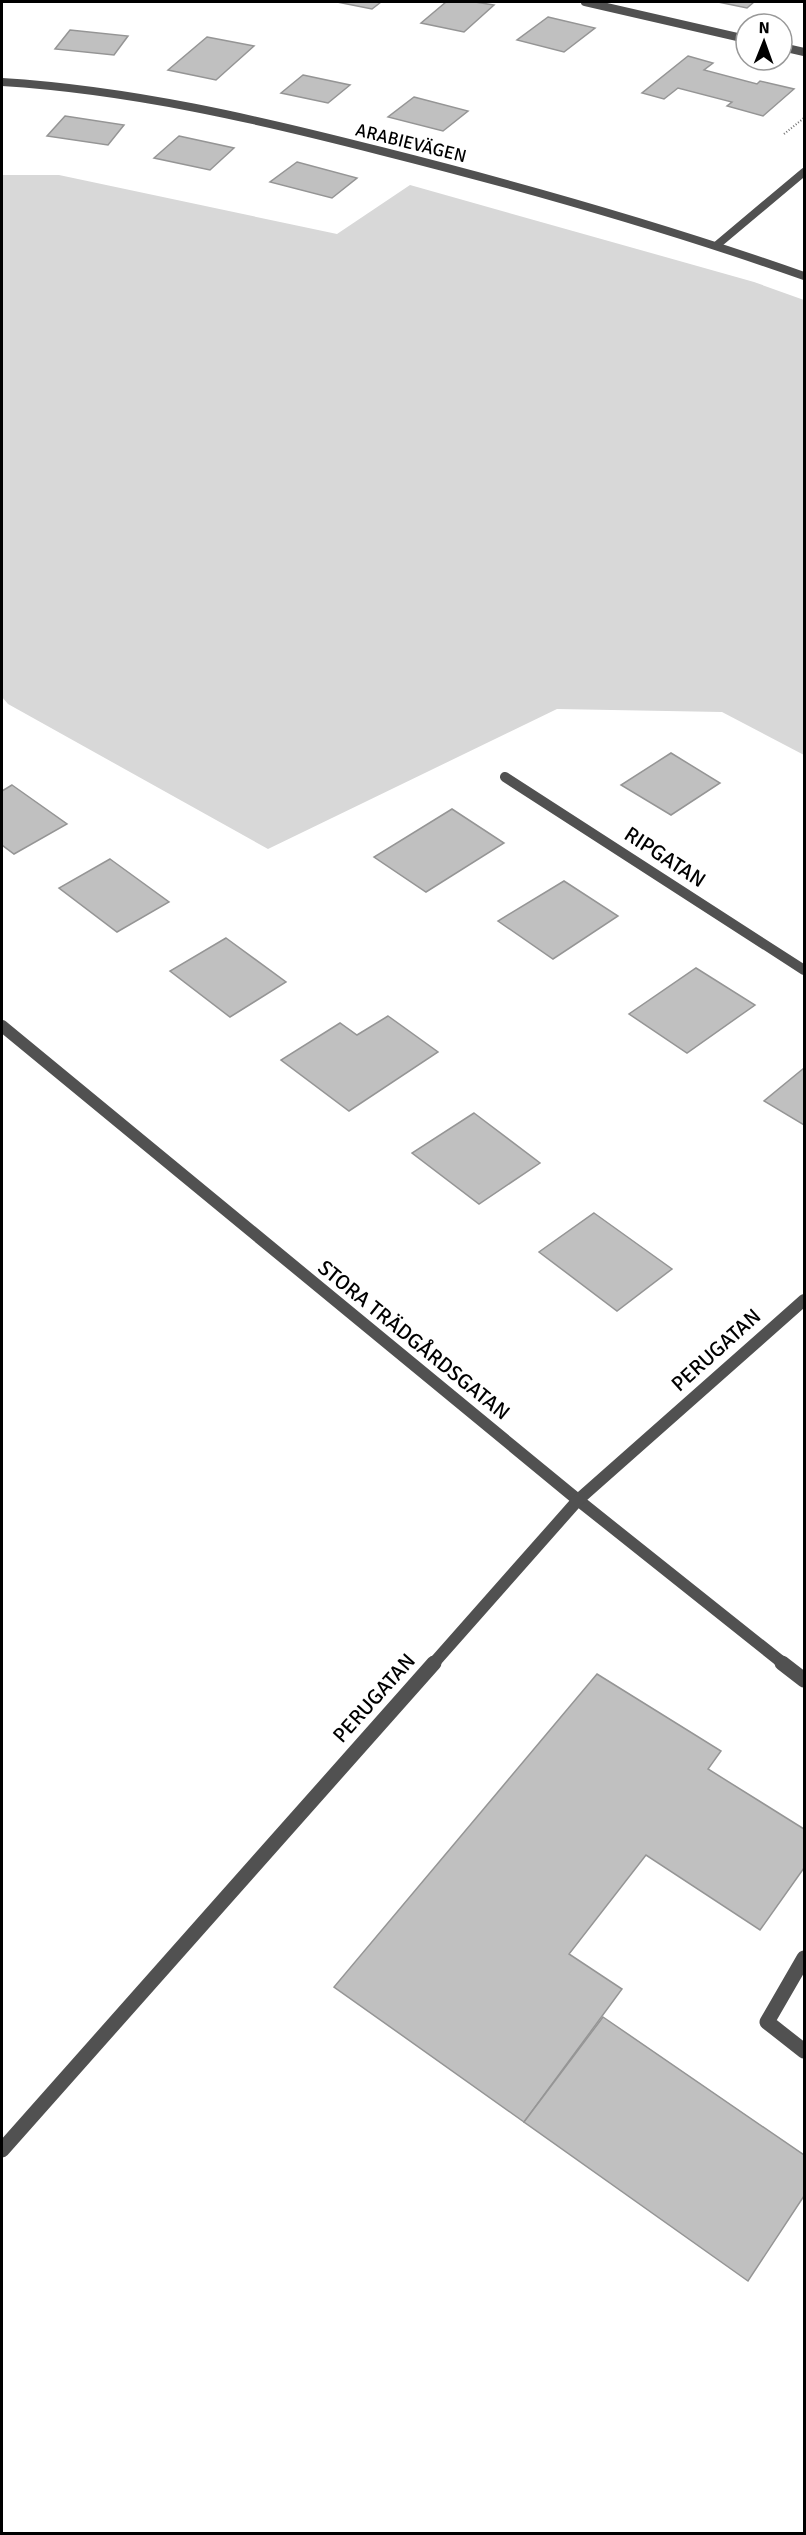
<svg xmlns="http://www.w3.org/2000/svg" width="806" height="2535" viewBox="0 0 806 2535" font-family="Signika,sans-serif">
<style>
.green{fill:#d8d8d8}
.building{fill:#c0c0c0;stroke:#959595;stroke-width:1.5}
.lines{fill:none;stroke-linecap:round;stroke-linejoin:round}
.path{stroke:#737373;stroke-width:2;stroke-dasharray:1 2;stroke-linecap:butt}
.lane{stroke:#515151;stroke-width:15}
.street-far3{stroke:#515151;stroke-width:8}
.street-far2{stroke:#515151;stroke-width:10}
.street-far1{stroke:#515151;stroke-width:12}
.street{stroke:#515151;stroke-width:15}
.labels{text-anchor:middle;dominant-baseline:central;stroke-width:4.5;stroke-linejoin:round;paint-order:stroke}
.far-street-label{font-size:18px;fill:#000;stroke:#fff}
.street-label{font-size:21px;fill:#000;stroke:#fff}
</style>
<rect width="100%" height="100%" fill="#fff"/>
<polygon class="green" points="2,175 59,175 337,234 410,185 754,282 804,300 804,755 722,712 557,709 268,849 8,704 2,697"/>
<g class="building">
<polygon points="337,2 381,2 372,9"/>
<polygon points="446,2 475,2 494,5 464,32 421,23"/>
<polygon points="718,2 754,2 747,8"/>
<polygon points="548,17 595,28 564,52 517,40"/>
<polygon points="70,30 128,36 114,55 55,49"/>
<polygon points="207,37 254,46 216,80 168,70"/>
<polygon points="688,56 713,63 704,70 757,84 760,81 794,89 763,116 727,106 732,102 678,88 664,99 642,93"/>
<polygon points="303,75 350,85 328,103 281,93"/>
<polygon points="414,97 468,111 443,131 388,117"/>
<polygon points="65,116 124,125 108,145 47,136"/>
<polygon points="179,136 234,148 210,170 154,158"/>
<polygon points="297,162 357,178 332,198 270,182"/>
<polygon points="671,753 720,783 671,815 621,785"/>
<polygon points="12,785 67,824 14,854 2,845 2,791"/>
<polygon points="452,809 504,843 426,892 374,857"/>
<polygon points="110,859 169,902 117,932 59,888"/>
<polygon points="564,881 618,916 553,959 498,921"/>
<polygon points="226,938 286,982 230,1017 170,971"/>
<polygon points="696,968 755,1005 687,1053 629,1014"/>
<polygon points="388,1016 438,1052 349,1111 281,1060 340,1023 357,1035"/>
<polygon points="804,1068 804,1125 764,1101"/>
<polygon points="474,1113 540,1163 479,1204 412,1153"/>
<polygon points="594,1213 672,1269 617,1311 539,1252"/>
<polygon points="597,1674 721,1751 708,1769 804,1829 804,1868 760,1930 646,1855 569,1954 622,1989 524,2122 334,1987"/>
<polygon points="603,2017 804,2155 804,2196 748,2281 524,2122"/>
</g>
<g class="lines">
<polyline class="path" points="784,134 804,118"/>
<polyline class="lane" points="804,1958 767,2022 804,2051"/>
<g class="street-far3">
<polyline points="585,2 746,39"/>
<polyline points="782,47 804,52"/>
<path d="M 2,82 C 131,90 256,119 381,151 C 524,187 665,227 804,276"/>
<polyline points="717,245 804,172"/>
</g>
<polyline class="street-far2" points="505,777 804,970"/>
<g class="street-far1">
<polyline points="2,1026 578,1500 784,1664"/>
<polyline points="433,1664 578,1500 804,1300"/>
</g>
<g class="street">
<polyline points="782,1663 804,1680"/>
<polyline points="2,2150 434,1663"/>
</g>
</g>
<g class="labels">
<g class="far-street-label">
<text transform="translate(411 143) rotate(14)">ARABIEVÄGEN</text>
</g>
<g class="street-label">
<text transform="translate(665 857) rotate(33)">RIPGATAN</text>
<text transform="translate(414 1340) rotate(39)">STORA TRÄDGÅRDSGATAN</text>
<text transform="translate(716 1350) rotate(-42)">PERUGATAN</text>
<text transform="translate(374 1698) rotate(-48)">PERUGATAN</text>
</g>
</g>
<rect width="806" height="2535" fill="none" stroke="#000000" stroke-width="6"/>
<g transform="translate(764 42) rotate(1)"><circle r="28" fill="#ffffff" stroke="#999999" stroke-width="1.5"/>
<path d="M0-4.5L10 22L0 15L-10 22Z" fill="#000000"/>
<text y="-9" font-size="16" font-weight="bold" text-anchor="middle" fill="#000000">N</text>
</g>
</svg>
